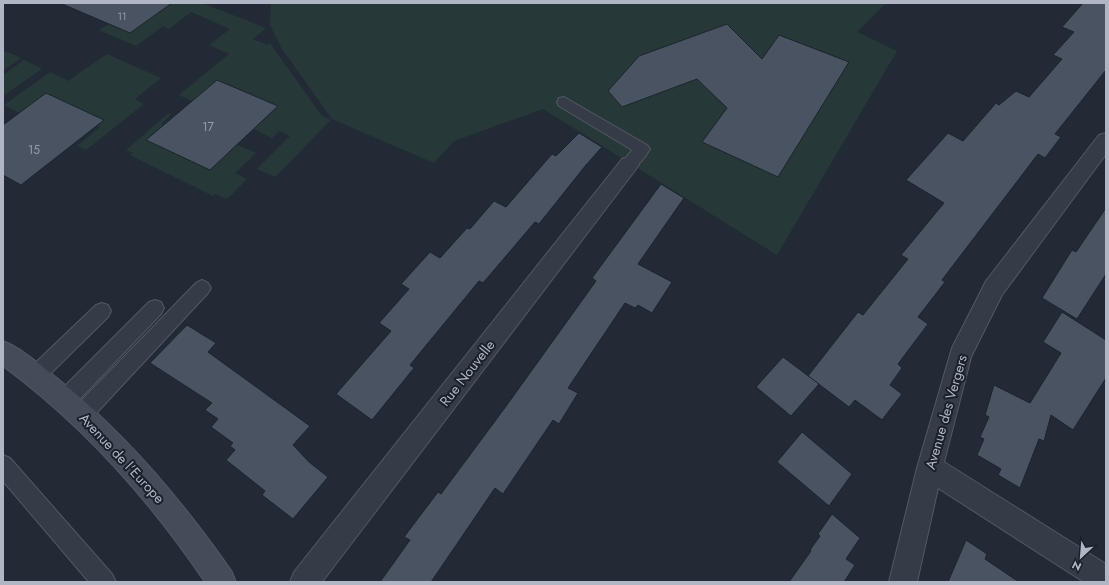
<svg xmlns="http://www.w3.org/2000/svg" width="1109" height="585" viewBox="0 0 1109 585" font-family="Jost,sans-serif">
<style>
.green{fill:#273839}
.building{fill:#4a5362;stroke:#1d232d}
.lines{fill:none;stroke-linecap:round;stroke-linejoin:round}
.lane-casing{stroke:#535964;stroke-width:2}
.street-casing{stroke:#535964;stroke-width:2}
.secondary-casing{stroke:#535964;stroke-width:2}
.lane{fill:#353c47;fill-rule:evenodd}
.street{fill:#353c47;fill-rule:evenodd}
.secondary{fill:#444b59;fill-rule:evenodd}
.labels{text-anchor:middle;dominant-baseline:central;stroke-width:4;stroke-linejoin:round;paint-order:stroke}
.far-number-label{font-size:10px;fill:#969dab}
.number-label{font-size:12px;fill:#969dab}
.street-label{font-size:14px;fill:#b0b6c3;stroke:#1b212b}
</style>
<rect width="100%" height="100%" fill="#222a36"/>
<g class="green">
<polygon points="172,3 202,3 266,28 253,39 268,45 270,43 322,116 331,120 275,177 257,169 290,136 279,131 272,138 254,129 278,106 217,80 192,101 179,95 229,54 209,45 230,29 191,12 169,29 163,26 136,46 99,30 109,24 130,33"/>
<polygon points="271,3 886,3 857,32 897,51 777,255 543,109 454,141 434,163 332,119 282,49 270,25"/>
<polygon points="3,50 21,58 3,71"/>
<polygon points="107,54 161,78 135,99 144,104 86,150 77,146 100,127 97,125 103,120 46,93 19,113 4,105 50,72 68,81"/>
<polygon points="24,60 42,69 3,96 3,75"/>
<polygon points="169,113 171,114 161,124 163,125 146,140 209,170 237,145 256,153 235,173 247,179 227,199 216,194 213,196 130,155 133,153 126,150"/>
</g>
<g class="building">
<polygon points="60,3 172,3 130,33"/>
<polygon points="1083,3 1106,3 1106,70 1055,134 1061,137 1045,158 1038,154 942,280 945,282 918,317 928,324 898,364 902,368 890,385 902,394 882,420 855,400 849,407 808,376 858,312 863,315 908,259 901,255 944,203 906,180 948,133 963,141 996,103 999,105 1016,91 1029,97 1062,59 1053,55 1074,32 1062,27"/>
<polygon points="727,24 762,59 779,35 849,62 778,177 702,142 727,108 697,79 622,107 608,91 639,56"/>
<polygon points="217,80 278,106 210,170 146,140"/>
<polygon points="46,93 104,120 21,185 3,175 3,125"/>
<polygon points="579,133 602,147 586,165 539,224 535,222 483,283 479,281 410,365 414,368 372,420 336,394 391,331 379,323 409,289 401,284 430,252 440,258 467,228 470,229 494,201 506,207 552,154 556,156"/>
<polygon points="661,184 684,198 638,264 672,282 652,313 638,305 635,308 625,303 568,388 578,393 559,424 553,420 503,494 495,488 431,582 380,582 410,540 404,537 438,492 441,494 504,409 596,281 592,278"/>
<polygon points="1106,208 1106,274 1077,319 1042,298 1072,250 1076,252"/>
<polygon points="1062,312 1106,340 1106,378 1073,430 1051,415 1044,441 1039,439 1020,488 998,475 1001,469 977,455 984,439 980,437 989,417 985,415 994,385 1030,403 1061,353 1043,342"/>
<polygon points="187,325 216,343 208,352 310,426 293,445 309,462 328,477 293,519 262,495 265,491 226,460 235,450 230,446 233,443 211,427 218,419 205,410 212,403 150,363"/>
<polygon points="783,357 819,384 791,416 756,387"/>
<polygon points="802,432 852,474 829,506 777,462"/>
<polygon points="832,514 860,538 846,559 855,565 844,582 789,582 811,551 810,550 820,536 818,534"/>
<polygon points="966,540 987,554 985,559 1019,582 948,582"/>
</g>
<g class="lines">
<g class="lane-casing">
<g id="lane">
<path d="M 564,97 L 647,145 L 650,149 C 644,159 635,172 623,168 L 621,164 L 632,150 L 559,106 L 557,102 L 559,98 Z"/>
<polygon points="202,280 208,283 211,288 208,293 89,421 82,424 75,421 72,414 75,407 196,283"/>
<polygon points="155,300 161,302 164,308 161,314 73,406 66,408 59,406 56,399 59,392 149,302"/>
<polygon points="102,303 108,305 111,311 108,317 43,381 36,384 29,381 26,375 29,369 96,305"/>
<polygon points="3,455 10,458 112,574 116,582 89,582 3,481"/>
</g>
</g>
<g class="street-casing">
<g id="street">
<polygon points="1106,133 1106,154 1002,295 971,357 944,462 1106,564 1106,582 1084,582 938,488 917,582 889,582 917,468 952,348 986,281 1099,135"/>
<polygon points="629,157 636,159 639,164 636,169 322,582 290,582 294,572 622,159"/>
</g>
</g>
<g class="secondary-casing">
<path id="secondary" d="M 3,341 C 23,349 41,366 58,379 C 126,434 182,500 232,572 L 236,582 L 205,582 C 149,499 84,426 3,366 Z"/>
</g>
<use href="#lane" class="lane"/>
<use href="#street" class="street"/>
<use href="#secondary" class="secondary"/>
</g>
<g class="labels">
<g class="far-number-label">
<text x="122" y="16">11</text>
</g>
<g class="number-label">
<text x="208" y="127">17</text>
<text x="34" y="150">15</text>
</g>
<g class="street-label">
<text transform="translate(467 373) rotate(-52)">Rue Nouvelle</text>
<text transform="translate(946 412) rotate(-74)">Avenue des Vergers</text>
<text transform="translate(122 458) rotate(47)">Avenue de l'Europe</text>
</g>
</g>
<rect width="1109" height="585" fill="none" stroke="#b0b6c3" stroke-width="8"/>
<g transform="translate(1081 557) rotate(206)" stroke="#1b212b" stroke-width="3" paint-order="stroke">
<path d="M0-3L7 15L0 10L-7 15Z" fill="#b0b6c3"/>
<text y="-6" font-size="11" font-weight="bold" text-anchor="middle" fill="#b0b6c3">N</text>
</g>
</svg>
